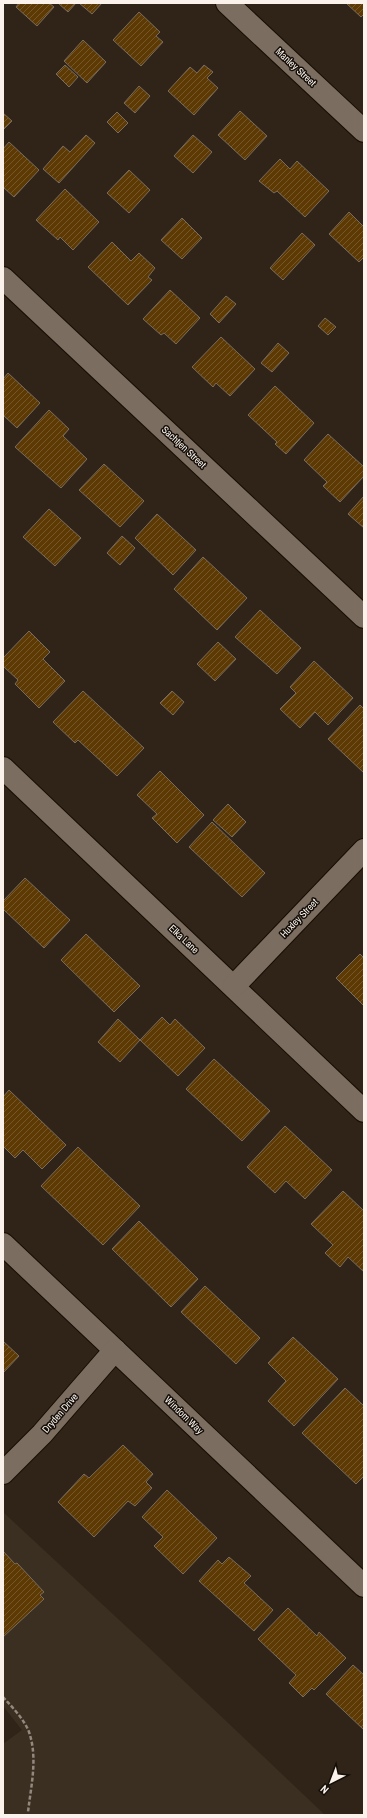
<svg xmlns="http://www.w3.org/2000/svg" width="367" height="1818" viewBox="0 0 367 1818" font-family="'Archivo Narrow',sans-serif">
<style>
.commercial{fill:#3b2f21}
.building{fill:url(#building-hatch);stroke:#796c5e}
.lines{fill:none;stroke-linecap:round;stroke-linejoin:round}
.street-casing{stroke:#170d03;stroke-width:24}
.path{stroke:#92887e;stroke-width:2.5;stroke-dasharray:4 2;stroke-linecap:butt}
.street{stroke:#7b6d60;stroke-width:22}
.labels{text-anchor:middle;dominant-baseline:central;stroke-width:3;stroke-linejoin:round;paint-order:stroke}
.street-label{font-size:10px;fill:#fbf3eb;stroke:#140e09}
</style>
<defs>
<pattern id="building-hatch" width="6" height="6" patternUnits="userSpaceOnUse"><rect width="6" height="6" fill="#5d3a04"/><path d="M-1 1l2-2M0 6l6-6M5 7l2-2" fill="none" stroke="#755729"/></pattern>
</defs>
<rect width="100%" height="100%" fill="#302418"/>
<polygon class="commercial" points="3,1512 145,1644 325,1815 3,1815 3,1744 22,1730 3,1706"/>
<g class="building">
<polygon points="19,3 49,3 54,7 37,26 16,7"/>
<polygon points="58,3 76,3 68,12"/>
<polygon points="79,3 102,3 92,14"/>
<polygon points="346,3 364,3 364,14 361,17"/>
<polygon points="139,12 160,32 156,36 163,42 141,66 113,40"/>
<polygon points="83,40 106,62 87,83 64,61"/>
<polygon points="65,65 78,77 69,87 56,74"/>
<polygon points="204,65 213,72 207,78 218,88 194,115 168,91 190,67 197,73"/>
<polygon points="139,86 150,96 135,113 124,103"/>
<polygon points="240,111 267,136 245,160 218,135"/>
<polygon points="117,112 128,123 118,133 107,122"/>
<polygon points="3,113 12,121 3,130"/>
<polygon points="86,135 95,143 59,183 43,169 63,146 70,152"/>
<polygon points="193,135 212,152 193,173 174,156"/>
<polygon points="9,142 39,170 14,197 3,187 3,149"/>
<polygon points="280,159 290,169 297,161 329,191 305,217 277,191 274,193 259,181"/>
<polygon points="129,170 150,190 129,213 107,193"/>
<polygon points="65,189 99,222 73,250 60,237 58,240 36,220"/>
<polygon points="349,212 364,227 364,257 359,262 329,234"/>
<polygon points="182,218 202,238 182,259 161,240"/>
<polygon points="302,233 315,245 283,280 270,268"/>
<polygon points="112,242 131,261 139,253 155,268 148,277 152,280 128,305 88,267"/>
<polygon points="170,290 200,318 176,344 164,333 161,335 143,319"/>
<polygon points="226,296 236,304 219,323 210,314"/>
<polygon points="325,318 336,327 328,335 318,326"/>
<polygon points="221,337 255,369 230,396 216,383 213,387 192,367"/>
<polygon points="278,343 289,353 272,372 261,363"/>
<polygon points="8,373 40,403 17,428 3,415 3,379"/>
<polygon points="275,386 314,423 286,454 275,444 277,442 248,415"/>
<polygon points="49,410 69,429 63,436 87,459 61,488 15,447"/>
<polygon points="328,434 364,467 364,476 340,502 323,486 327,482 304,460"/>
<polygon points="104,464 144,501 120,527 79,490"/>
<polygon points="364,496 364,528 348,514"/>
<polygon points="49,509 81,538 55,566 23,537"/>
<polygon points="157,514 196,550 173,575 135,538"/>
<polygon points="122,536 135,548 120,565 107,553"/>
<polygon points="203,557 247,598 217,630 174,589"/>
<polygon points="260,610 301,648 277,674 235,637"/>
<polygon points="29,631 50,652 43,659 65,681 39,708 15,684 18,680 3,666 3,658"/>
<polygon points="218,642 236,659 215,681 197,664"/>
<polygon points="314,661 353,698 328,725 315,712 300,728 280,709 296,693 290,687"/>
<polygon points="83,691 144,748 117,776 78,740 75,743 53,722"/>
<polygon points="172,691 184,702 173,715 160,703"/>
<polygon points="360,705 364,709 364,773 328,739"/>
<polygon points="160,771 204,815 177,843 152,818 157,814 137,795"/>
<polygon points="228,804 246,822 232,837 213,820"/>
<polygon points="212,822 265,873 242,897 189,847"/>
<polygon points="25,878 70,920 44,948 3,909 3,901"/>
<polygon points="86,934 140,986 114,1012 61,960"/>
<polygon points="360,954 364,958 364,1006 336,978"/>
<polygon points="162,1017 170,1025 175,1019 205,1048 178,1076 140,1040"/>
<polygon points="118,1019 140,1040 120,1062 98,1042"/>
<polygon points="214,1059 270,1111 242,1141 186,1089"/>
<polygon points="9,1090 66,1145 42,1169 23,1150 15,1158 3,1146 3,1097"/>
<polygon points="285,1126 332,1170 305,1199 286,1181 275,1193 247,1167"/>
<polygon points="78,1147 140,1206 103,1245 41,1186"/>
<polygon points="343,1191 364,1211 364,1272 348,1257 340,1267 325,1253 333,1245 311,1224"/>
<polygon points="139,1221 198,1279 171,1307 112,1249"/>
<polygon points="205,1286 260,1338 236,1364 181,1312"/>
<polygon points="293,1337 338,1379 294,1426 268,1401 286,1381 268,1363"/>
<polygon points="3,1341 19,1356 3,1373"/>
<polygon points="345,1388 364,1406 364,1476 356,1484 302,1433"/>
<polygon points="123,1445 153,1474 146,1482 152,1488 135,1506 128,1501 94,1537 58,1502 84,1474 89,1478"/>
<polygon points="167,1490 217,1538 183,1574 154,1546 163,1537 142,1517"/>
<polygon points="3,1551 15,1564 17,1563 44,1592 40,1595 44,1599 3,1637"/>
<polygon points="229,1557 251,1576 244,1583 273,1610 254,1631 199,1581 218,1560 222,1564"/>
<polygon points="288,1608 317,1636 319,1632 346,1658 314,1690 312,1688 303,1697 289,1683 296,1675 258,1639"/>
<polygon points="353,1665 364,1675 364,1730 326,1694"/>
</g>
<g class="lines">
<g class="street-casing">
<g id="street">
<polyline points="227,3 364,131"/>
<polyline points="3,278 364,617"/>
<polyline points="3,768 364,1111"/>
<polyline points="234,986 364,850"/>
<polyline points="3,1244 364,1586"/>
<polyline points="3,1473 42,1434 115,1350"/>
</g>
</g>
<path class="path" d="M 3,1697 C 12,1707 24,1719 29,1732 C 38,1758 31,1786 28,1812"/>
<use href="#street" class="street"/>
</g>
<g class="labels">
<g class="street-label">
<text transform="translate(296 67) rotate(43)">Manley Street</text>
<text transform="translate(184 447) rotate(43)">Sachtjen Street</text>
<text transform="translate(299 918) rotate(-46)">Huxley Street</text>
<text transform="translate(184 939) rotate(43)">Elka Lane</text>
<text transform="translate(60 1413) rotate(-49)">Dryden Drive</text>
<text transform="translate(184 1415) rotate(44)">Windom Way</text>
</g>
</g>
<rect width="367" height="1818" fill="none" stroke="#fbf3eb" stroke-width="8"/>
<g transform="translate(331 1782) rotate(222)" stroke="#140e09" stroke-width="3" paint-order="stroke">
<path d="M0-3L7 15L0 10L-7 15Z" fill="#fbf3eb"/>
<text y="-6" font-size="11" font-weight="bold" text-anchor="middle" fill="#fbf3eb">N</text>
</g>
</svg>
